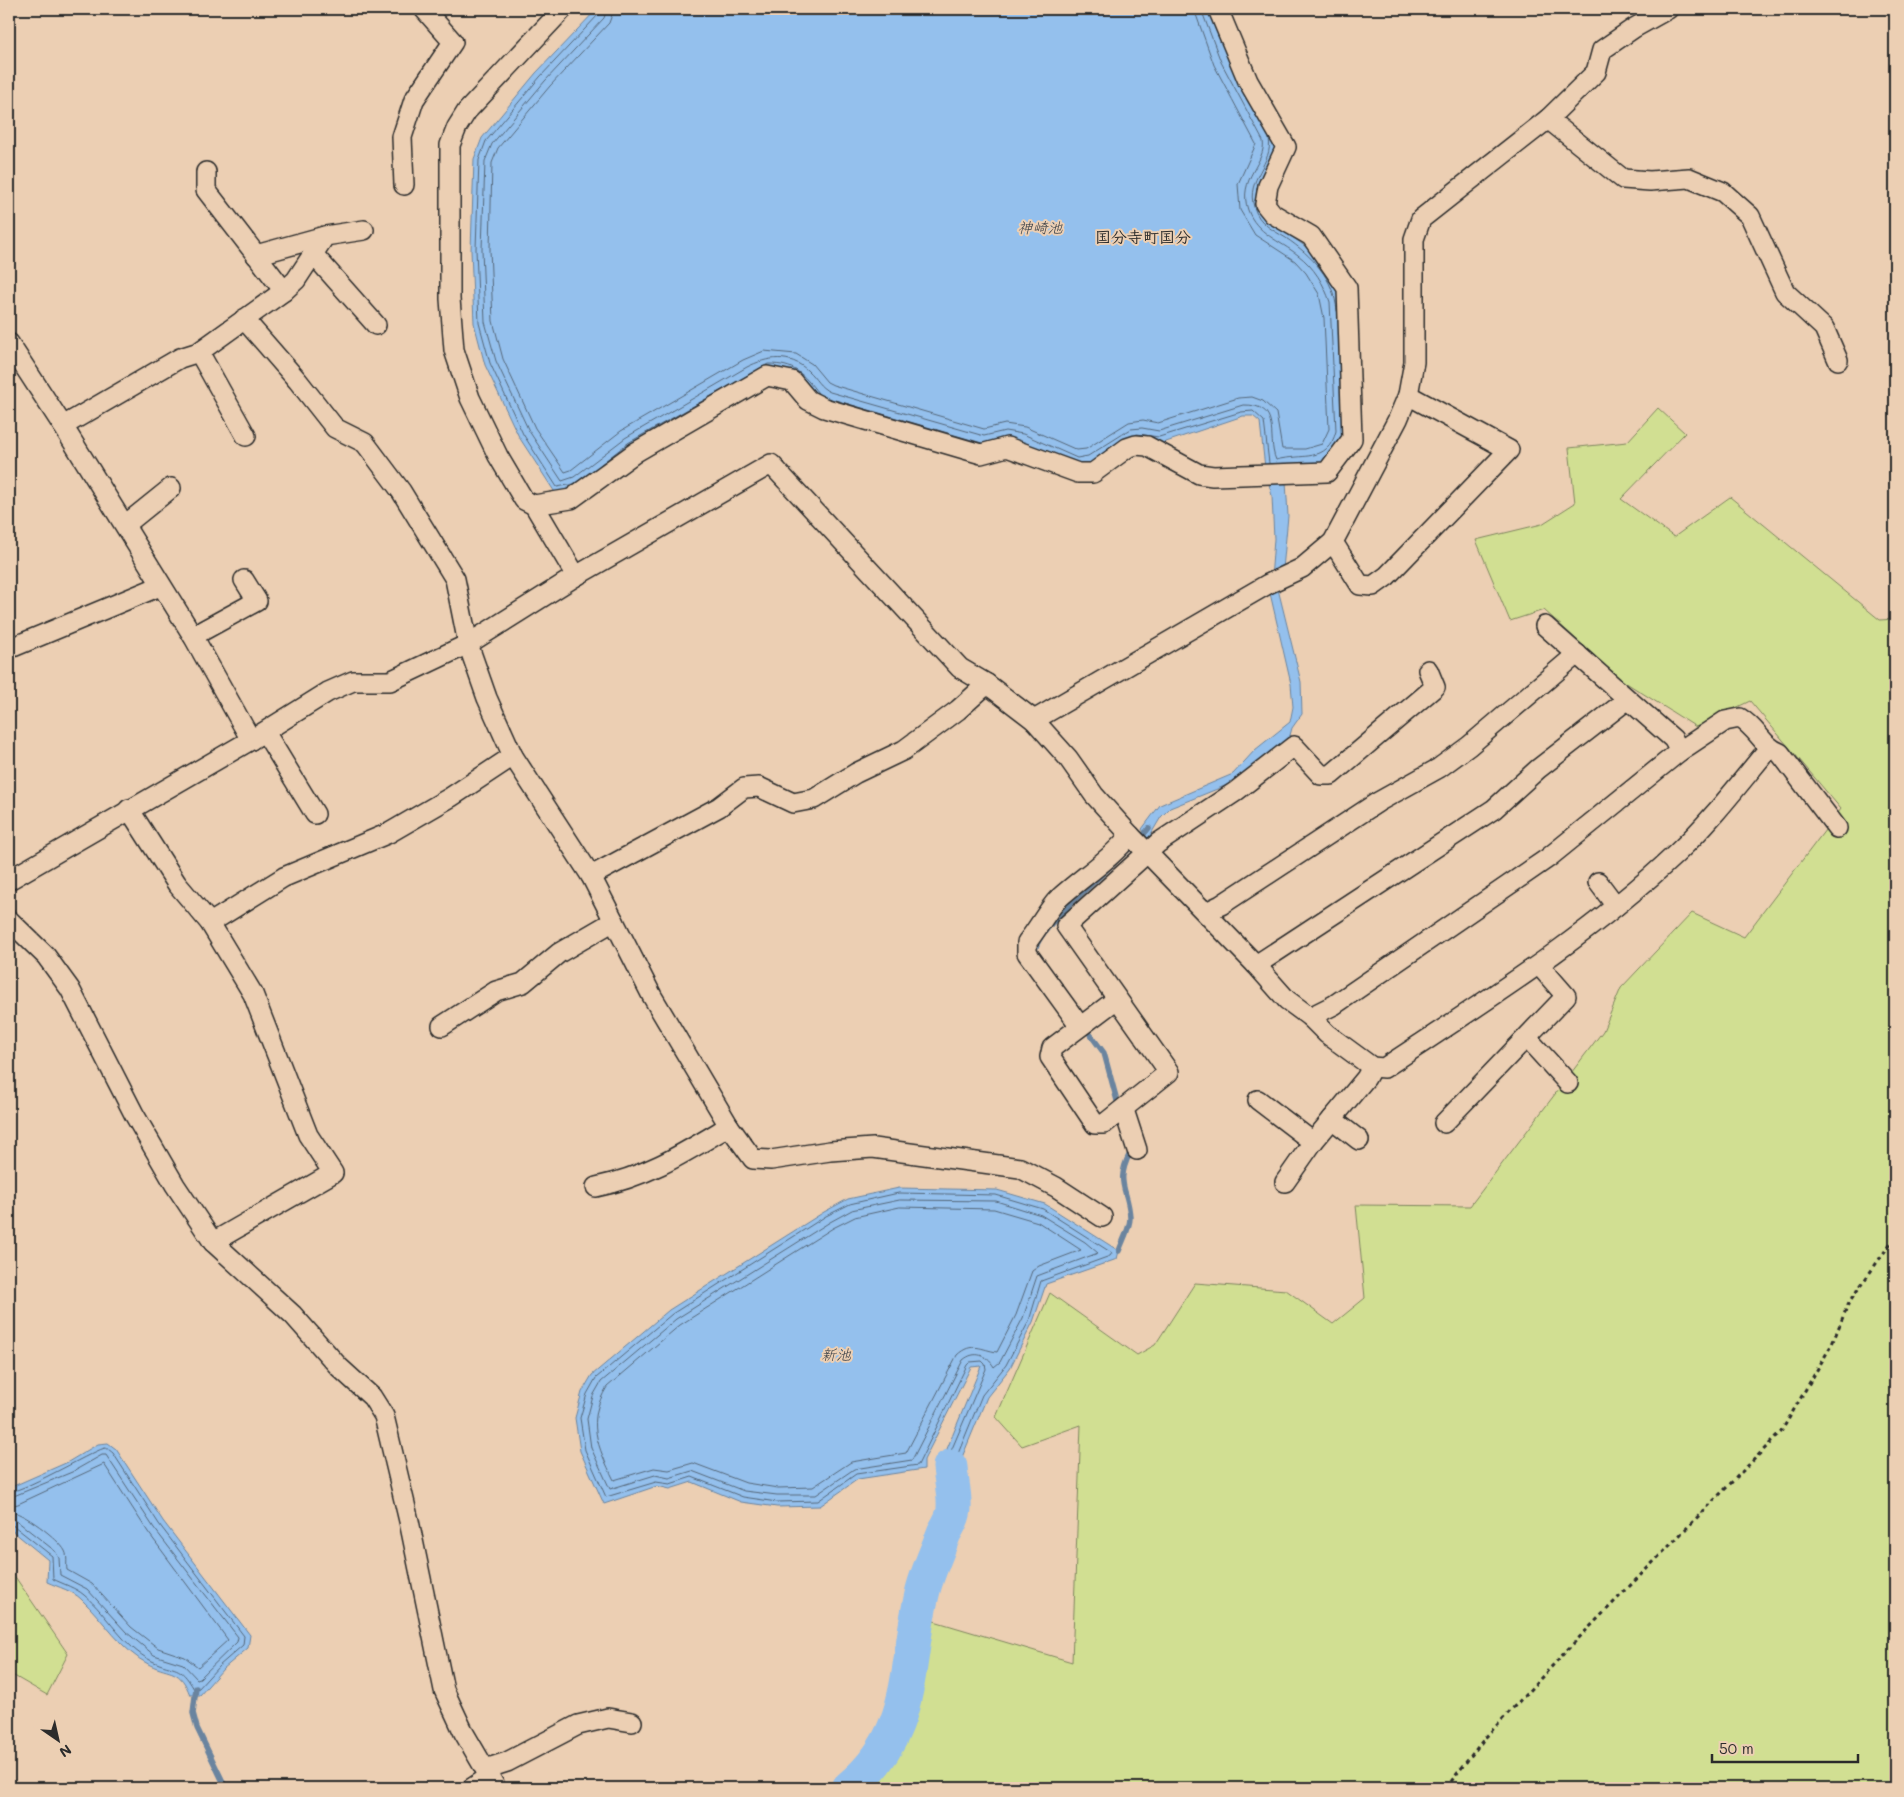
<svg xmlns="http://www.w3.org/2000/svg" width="1904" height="1797" viewBox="0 0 1904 1797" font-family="Mali,'Klee One',sans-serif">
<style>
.green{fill:#d1df92;stroke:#7e855e}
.water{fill:#94c0ed;stroke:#6a849f}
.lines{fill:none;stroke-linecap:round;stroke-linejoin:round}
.shore{stroke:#556779;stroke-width:1}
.stream{stroke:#6a849f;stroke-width:5.5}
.river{stroke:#94c0ed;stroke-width:35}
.minor-casing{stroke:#2b2b2b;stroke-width:22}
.path{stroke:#2b2b2b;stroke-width:3;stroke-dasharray:4 4;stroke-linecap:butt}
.minor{stroke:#eccfb3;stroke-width:19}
.labels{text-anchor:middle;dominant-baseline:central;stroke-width:4;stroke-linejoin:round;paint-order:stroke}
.water-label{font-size:15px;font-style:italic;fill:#3b4148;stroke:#eccfb3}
.quarter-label{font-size:16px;font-weight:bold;fill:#2b2b2b;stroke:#eccfb3}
</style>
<rect width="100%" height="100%" fill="#eccfb3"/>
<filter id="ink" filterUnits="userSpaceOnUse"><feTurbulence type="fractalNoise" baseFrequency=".02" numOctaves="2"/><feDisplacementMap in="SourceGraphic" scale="10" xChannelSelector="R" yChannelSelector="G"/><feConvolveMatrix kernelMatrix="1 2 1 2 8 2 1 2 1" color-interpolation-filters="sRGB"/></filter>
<g filter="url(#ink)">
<g class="green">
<polygon points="1658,408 1685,433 1621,499 1674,537 1730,497 1880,620 1895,619 1895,1788 868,1788 896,1754 934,1621 1072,1662 1081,1425 1022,1446 996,1417 1050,1293 1137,1355 1155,1345 1195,1283 1286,1290 1333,1324 1365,1298 1356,1205 1470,1206 1603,1031 1621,988 1692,913 1744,937 1841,809 1750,701 1696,727 1620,679 1544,610 1510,621 1476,540 1542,524 1575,503 1569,448 1627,442"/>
<polygon points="9,1568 68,1654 47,1695 9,1673"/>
</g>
<g class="water">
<path d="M 597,9 L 1212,9 L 1276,146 C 1271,159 1259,176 1257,188 C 1251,222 1289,231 1308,249 C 1323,263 1334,280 1341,300 L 1348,432 L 1335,457 L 1286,481 L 1288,516 L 1283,569 L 1278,589 L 1301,682 L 1302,714 L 1292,728 L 1289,739 L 1242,779 L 1170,808 L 1161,817 L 1148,839 L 1142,829 L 1160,805 L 1233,774 L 1255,750 L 1290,722 L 1293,707 L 1291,684 L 1270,593 L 1274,539 L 1272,496 L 1265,468 L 1260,422 L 1253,416 L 1243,416 L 1092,467 L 984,448 L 826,403 L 787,371 L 580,487 L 556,494 L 519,437 L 485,365 L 474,323 L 471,250 L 474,159 L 482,138 L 536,73 Z"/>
<polygon points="899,1188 997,1190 1045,1204 1119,1251 1117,1259 1046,1284 1033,1322 1010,1368 987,1397 958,1467 940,1466 981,1366 971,1367 924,1460 924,1469 858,1479 820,1506 777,1507 741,1502 692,1482 670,1489 657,1486 604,1504 580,1451 575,1418 582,1392 592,1375 669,1310 824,1212 848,1199"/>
<path d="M 108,1443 L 116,1449 L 163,1521 L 250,1635 L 248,1648 L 223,1669 L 200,1695 L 190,1695 C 180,1668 171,1675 150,1665 C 121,1651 104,1620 81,1599 C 73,1591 58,1587 47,1582 L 48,1560 L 9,1528 L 9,1488 L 68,1462 L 98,1444 Z"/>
</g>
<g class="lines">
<g class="shore">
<path d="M 607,9 L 604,18 L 545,81 L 492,144 L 485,161 L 482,249 L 485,322 L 496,361 L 529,431 L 562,481 L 574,477 L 625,438 L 747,367 C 767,357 790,353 808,371 C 816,378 819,387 830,392 L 984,436 L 1005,431 L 1023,434 L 1077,458 L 1088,456 L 1131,429 L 1142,428 L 1159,431 L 1243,405 C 1283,404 1266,437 1276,460 C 1301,453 1328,464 1336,431 L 1330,302 C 1324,284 1314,267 1298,255 C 1280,241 1256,233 1248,210 C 1237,179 1267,162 1263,141 L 1221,62 L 1201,9"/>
<polyline points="614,9 609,23 550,86 498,148 492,163 490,249 493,321 503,359 535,428 565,472 571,470 621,431 743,360 764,351 796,354 812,364 827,382 833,385 984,429 1005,424 1025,427 1077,450 1086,449 1129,422 1143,420 1158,423 1238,398 1252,397 1263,401 1276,413 1282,449 1305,449 1322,444 1329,429 1324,318 1319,294 1306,273 1295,261 1255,235 1240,210 1238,184 1256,144 1214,65 1194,9"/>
<path d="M 1269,139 C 1274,163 1245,179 1254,207 C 1259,224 1273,230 1286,238 C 1312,256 1334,278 1337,311"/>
<polyline points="828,398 982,443"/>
<polyline points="1137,434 1159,437 1241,412 1253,411 1264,421 1269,463"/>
<path d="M 600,465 L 628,443 L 768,364 C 795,364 802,373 818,393"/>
<polyline points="574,484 557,487 523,434 490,363 479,323 476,249 479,160 486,141 540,77 599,14 600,9"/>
<polygon points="899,1193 996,1195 1043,1209 1112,1253 1110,1256 1041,1281 1029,1321 1006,1365 982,1395 955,1461 950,1461 948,1458 986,1369 985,1364 982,1361 970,1362 967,1365 918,1465 856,1474 818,1501 777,1502 743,1497 692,1477 670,1484 656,1482 606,1497 585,1450 580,1418 587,1394 596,1378 672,1314 826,1216 850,1204"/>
<path d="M 900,1200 L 996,1201 L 1041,1215 L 1085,1242 L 1098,1253 L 1037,1276 L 1023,1318 L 1000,1362 L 994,1367 C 987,1355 975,1350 963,1360 L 912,1460 L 854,1469 L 816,1495 L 777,1495 L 744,1491 L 692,1471 L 669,1478 L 655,1475 L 610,1489 L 591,1448 L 587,1419 L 593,1396 L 601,1382 L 676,1319 L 830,1222 L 852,1210 Z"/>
<path d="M 900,1207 L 994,1209 L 1038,1222 L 1081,1250 L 1039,1266 L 1032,1271 L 1016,1315 L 997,1352 C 982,1350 972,1341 957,1355 L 906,1453 L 851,1462 L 813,1487 L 778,1488 L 746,1483 L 693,1463 L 669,1470 L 654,1468 L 614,1480 C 597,1446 586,1421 607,1387 L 680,1325 L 833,1228 L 855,1217 Z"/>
<path d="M 9,1492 C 28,1490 99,1447 106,1448 C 108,1449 112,1452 113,1453 L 159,1524 L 244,1636 L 243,1645 L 219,1666 L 198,1689 L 194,1689 C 179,1663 176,1672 152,1661 C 123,1647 108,1615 84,1595 C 76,1588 63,1584 53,1579 L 52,1556 L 14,1526 L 9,1525"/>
<polyline points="9,1498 72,1472 102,1455 106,1455 154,1528 238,1637 237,1642 200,1678 197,1679 183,1664 154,1655 126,1632 87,1589 60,1575 59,1558 55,1551 17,1521 9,1518"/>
<path d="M 9,1506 L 18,1504 L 104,1464 L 148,1532 L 228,1640 L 198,1667 L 185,1657 L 158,1648 L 131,1627 L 92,1584 L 67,1570 C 66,1564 68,1557 65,1551 C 59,1539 22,1511 9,1511"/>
</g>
<g class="stream">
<path d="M 1035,952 C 1036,924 1128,857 1149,828"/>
<polyline points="1084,1026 1104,1053 1119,1108"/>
<path d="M 1119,1251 C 1122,1242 1130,1228 1130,1218 C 1129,1189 1114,1185 1130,1153 L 1129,1148"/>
<polyline points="196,1688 193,1713 197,1728 226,1788"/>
</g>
<path class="river" d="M 849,1788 C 917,1733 904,1666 923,1590 C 928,1571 937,1552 944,1533 C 948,1526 954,1516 954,1508 C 955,1495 951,1480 950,1467"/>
<g class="minor-casing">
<g id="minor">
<polyline points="563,9 467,111 457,127 450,145 450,299 454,350 470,398 498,456 524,500 534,505 576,576"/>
<polyline points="1548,119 1623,179 1650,181 1689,178 1723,192 1750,216 1785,292 1824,328 1838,360"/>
<polyline points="206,172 206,190 284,291"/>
<polyline points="404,185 402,137 414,100 453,42 424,9"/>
<polyline points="313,254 376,325"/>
<polyline points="256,255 325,236"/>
<polyline points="244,319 298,381 335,428 365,443 401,491 455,579 468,644 487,698 513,756 591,876 652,996 729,1126 753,1159 771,1160 830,1151 873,1148 1020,1168 1056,1187 1102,1217"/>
<polyline points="9,343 63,426 193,636 251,740 9,880"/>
<polyline points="199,352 246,436"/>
<polyline points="63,426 180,358 199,352 284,291 296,280 325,236 364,230"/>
<polyline points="534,505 571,499 636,452 767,376 792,381 808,400 824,408 981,454 1007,447 1078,473 1093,473 1127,448 1136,445 1147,446 1199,474 1213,476 1327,472 1352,439 1347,288 1311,236 1273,214 1265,204 1268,186 1286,147 1248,81 1218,9"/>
<polyline points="125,525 171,488"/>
<polyline points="1333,542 1360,585 1373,586 1387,576 1509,450 1408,395"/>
<polyline points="1545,626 1673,739 1680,751"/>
<polyline points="193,636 257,601 244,580"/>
<polyline points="13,647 160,586"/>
<path d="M 1034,720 L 1068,758 L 1094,795 L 1130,835 L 1256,965 L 1287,1000 L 1310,1017 L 1327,1034 L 1372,1067 L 1384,1068 C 1485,1001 1588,937 1677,853 C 1711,821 1739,784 1769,748"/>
<polyline points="265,732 315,814"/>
<polyline points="251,740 328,692 353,681 390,681 468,644 576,576 771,464 960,668 987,684 1034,720 1268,584 1302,568 1333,542 1398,419 1408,395 1414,362 1414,239 1421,219 1548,119 1596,72 1602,50 1634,28 1668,9"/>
<polyline points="129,809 177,884 210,923 253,994 308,1135 333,1173 213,1242"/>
<polyline points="591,876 719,807 744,788 759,787 793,803 814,799 856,773 904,750 958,710 987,684"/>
<polyline points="1598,882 1616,906"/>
<polyline points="1206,912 1221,905 1378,802 1439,768 1469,746 1577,654"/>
<polyline points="9,920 46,956 70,989 134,1114 175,1185 213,1242 293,1315 339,1367 372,1397 384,1416 409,1521 444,1690 464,1733 496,1788"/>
<polyline points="210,923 284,877 389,833 451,797 513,756"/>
<polyline points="1256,965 1494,809 1538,769 1627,700"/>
<polyline points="1117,999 1052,1048 1050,1057 1095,1124 1104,1124 1169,1072 1066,926 1158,843 1235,792 1294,746 1321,775 1331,775 1435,687 1428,670"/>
<path d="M 1310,1017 L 1334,1005 L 1548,858 L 1680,751 L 1725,721 L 1740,718 C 1759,730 1761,745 1780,753 L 1837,828"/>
<polyline points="442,1026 496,991 523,983 559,953 614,921"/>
<path d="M 1080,1026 L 1027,953 L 1027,942 C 1037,930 1049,908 1058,899 C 1082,877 1110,860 1130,835"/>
<polyline points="1527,1038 1568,1083"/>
<polyline points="1258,1100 1313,1142"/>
<polyline points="1124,1110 1137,1150"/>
<polyline points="1332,1119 1359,1140"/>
<polyline points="1444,1123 1566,996 1539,965"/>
<polyline points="1285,1182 1313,1142 1366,1078 1372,1067"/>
<path d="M 596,1187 C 649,1176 684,1153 729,1126"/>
<polyline points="485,1769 507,1762 578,1725 608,1718 632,1722"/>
<polyline points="472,1788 489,1777"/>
</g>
</g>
<polyline class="path" points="1446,1788 1484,1739 1568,1649 1781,1432 1832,1344 1849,1302 1895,1237"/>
<use href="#minor" class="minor"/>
</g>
</g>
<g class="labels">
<g class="water-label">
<text x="1040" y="227">神崎池</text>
<text x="836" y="1354">新池</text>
</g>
<g class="quarter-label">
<text x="1143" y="236">国分寺町国分</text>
</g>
</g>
<rect width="1904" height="1797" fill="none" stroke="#eccfb3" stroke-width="30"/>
<rect x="15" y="15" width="1874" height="1767" fill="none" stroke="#2b2b2b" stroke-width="2" filter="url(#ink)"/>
<g transform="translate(58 1740) rotate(146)" stroke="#eccfb3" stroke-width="4" paint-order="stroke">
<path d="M0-4L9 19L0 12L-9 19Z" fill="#2b2b2b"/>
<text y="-8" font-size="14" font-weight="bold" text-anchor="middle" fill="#2b2b2b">N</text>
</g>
<path d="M1712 1754v8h146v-8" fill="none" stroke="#2b2b2b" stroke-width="2.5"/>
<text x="1719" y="1754" font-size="15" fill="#2b2b2b" stroke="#eccfb3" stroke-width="4" paint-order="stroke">50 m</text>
</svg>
